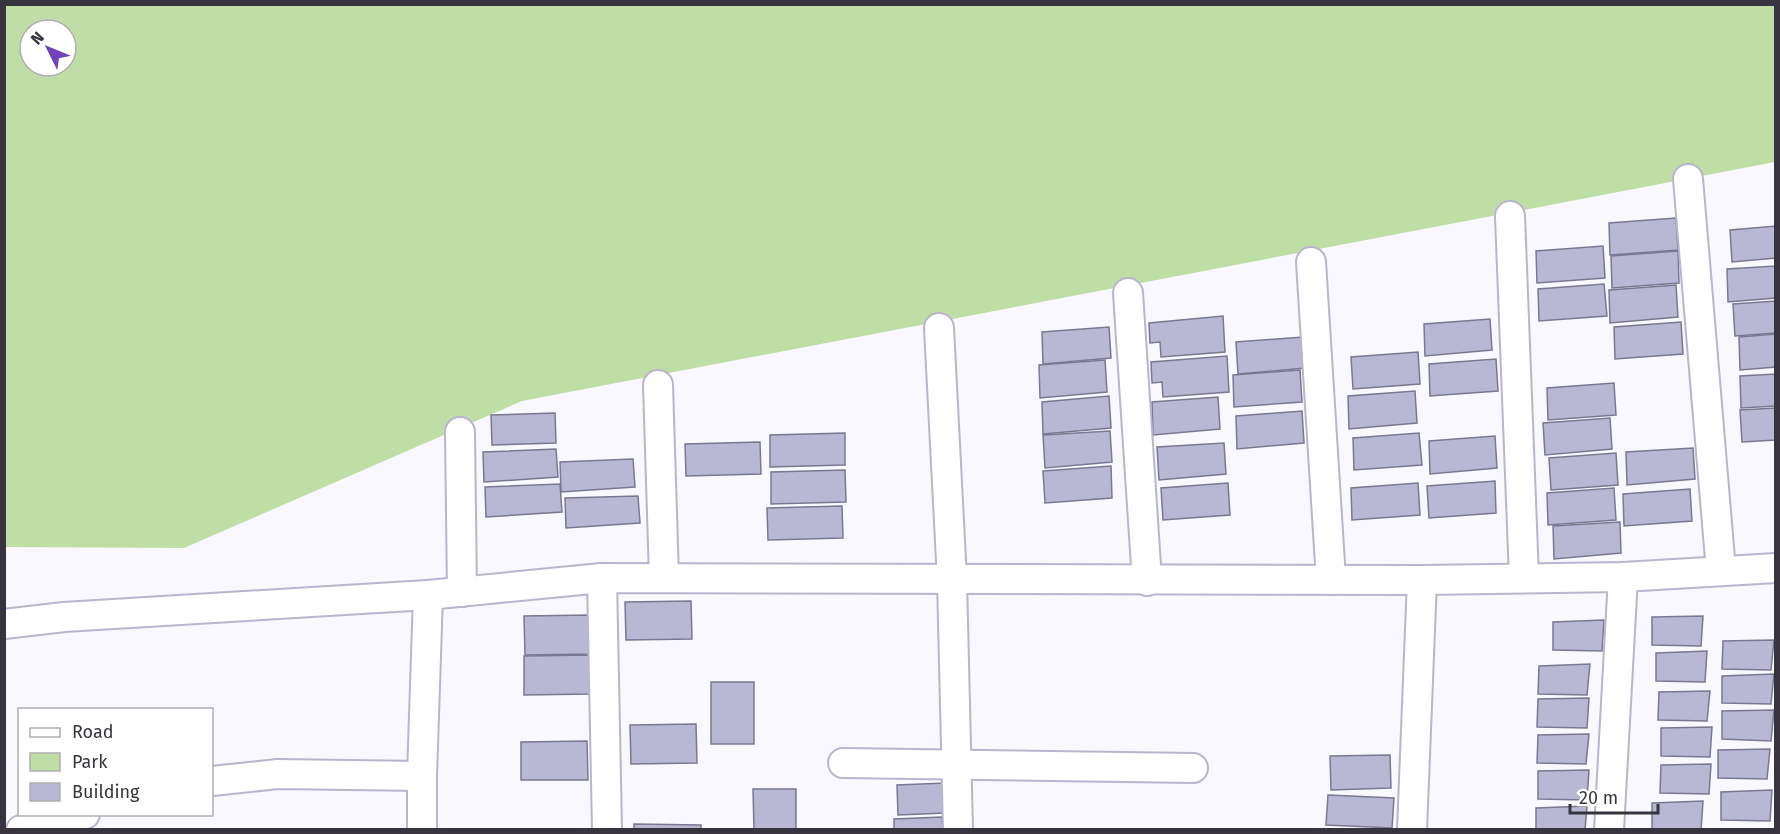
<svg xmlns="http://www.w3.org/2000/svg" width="1780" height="834" viewBox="0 0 1780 834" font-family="'Fira Sans',sans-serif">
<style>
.green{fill:#bedea6;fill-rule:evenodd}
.building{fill:#b9b8d4;stroke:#797891;stroke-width:1.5}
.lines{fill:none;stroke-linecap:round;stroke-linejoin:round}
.minor-casing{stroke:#bab4cf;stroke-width:32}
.minor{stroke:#fff;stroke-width:28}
</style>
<rect width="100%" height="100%" fill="#f9f8fe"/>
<path class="green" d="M 5,5 L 1775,5 L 1775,162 L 522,401 L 184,548 L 5,547 ZM 30,30 L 66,30 L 66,66 L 30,66 Z"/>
<g class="building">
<polygon points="1676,218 1678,250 1610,255 1609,223"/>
<polygon points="1776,226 1776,258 1732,262 1730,230"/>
<polygon points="1603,246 1605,278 1537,283 1536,251"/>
<polygon points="1678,251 1679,283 1612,288 1611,256"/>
<polygon points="1776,266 1776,298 1728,302 1727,269"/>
<polygon points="1604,284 1607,316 1539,321 1538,289"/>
<polygon points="1676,285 1678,317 1610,323 1609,290"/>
<polygon points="1776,301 1776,333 1735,336 1733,304"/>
<polygon points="1223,316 1225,352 1161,357 1160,342 1150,343 1149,323"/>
<polygon points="1490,319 1492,350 1425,356 1424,324"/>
<polygon points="1681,322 1683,354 1615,359 1614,327"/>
<polygon points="1109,327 1111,358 1043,364 1042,332"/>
<polygon points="1776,334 1776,367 1740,370 1739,337"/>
<polygon points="1303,337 1305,368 1238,374 1236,342"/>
<polygon points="1418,352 1420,384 1353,389 1351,357"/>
<polygon points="1227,356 1229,392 1163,397 1162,382 1152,383 1151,362"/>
<polygon points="1496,359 1498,391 1430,396 1429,364"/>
<polygon points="1105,360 1107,392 1040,398 1039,365"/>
<polygon points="1300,370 1302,402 1234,407 1233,375"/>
<polygon points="1776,374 1776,406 1741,408 1740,376"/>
<polygon points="1614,383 1616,415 1548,420 1547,388"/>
<polygon points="1415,391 1417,423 1349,429 1348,396"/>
<polygon points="1109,396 1111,428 1043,434 1042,402"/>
<polygon points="1218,397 1220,429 1153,435 1152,402"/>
<polygon points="1776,408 1776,440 1742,442 1740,410"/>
<polygon points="1302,411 1304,443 1237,449 1236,416"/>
<polygon points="555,413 556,443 492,445 491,415"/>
<polygon points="1610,418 1612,449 1545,455 1543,423"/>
<polygon points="1110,431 1112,462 1045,468 1043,435"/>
<polygon points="845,433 845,465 770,467 770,435"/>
<polygon points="1419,433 1422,465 1354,470 1353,438"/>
<polygon points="1495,436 1497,468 1430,474 1429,441"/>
<polygon points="760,442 761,474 686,476 685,444"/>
<polygon points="1224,443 1226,474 1159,480 1157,447"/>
<polygon points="1693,448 1695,479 1627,485 1626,452"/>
<polygon points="556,449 558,477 484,482 483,452"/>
<polygon points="1616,453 1618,485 1551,490 1549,458"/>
<polygon points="633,459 635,487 561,492 560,462"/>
<polygon points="1111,466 1112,498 1045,503 1043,471"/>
<polygon points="845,470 846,502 771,504 771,472"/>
<polygon points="1495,481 1496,513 1429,518 1427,486"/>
<polygon points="1228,483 1230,515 1163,520 1161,488"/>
<polygon points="1418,483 1420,515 1352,520 1351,488"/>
<polygon points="560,484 562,512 486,517 485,487"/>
<polygon points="1614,488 1616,520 1548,525 1547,493"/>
<polygon points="1690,489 1692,521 1624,526 1623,494"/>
<polygon points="638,496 640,523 566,528 565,498"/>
<polygon points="842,506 843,538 768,540 767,508"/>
<polygon points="1620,522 1621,553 1554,559 1553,526"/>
<polygon points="691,601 692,639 626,640 625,602"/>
<polygon points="590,615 591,654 525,655 524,616"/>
<polygon points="1703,616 1701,646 1652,645 1652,617"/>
<polygon points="1604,620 1602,651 1553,650 1553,622"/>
<polygon points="1774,640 1771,670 1722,669 1723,641"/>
<polygon points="1707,651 1705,682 1656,681 1656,653"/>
<polygon points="590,655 591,694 524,695 524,656"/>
<polygon points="1590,664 1587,695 1538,694 1539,666"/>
<polygon points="1774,674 1771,704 1722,703 1722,676"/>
<rect x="711" y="682" width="43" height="62"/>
<polygon points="1710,691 1707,721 1658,720 1659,692"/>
<polygon points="1589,698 1587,728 1537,727 1538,699"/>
<polygon points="1774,710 1771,741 1722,739 1722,711"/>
<polygon points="696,724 697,763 631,764 630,725"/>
<polygon points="1712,727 1710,757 1661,756 1661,728"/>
<polygon points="1589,734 1586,764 1537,763 1538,735"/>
<polygon points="587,741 588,780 521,780 521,742"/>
<polygon points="1770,749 1767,779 1718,778 1718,750"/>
<polygon points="1390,755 1391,788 1331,790 1330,756"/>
<polygon points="1711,764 1709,794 1660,793 1661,765"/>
<polygon points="1589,770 1587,800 1538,799 1538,771"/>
<polygon points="945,783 946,813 898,815 897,785"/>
<polygon points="753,789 796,789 796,830 754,830"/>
<polygon points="1772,790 1770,821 1721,820 1721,792"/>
<polygon points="1328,795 1394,798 1392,828 1326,825"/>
<polygon points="1703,801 1701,830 1652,830 1652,803"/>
<polygon points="1587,806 1585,830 1536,830 1536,808"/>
<polygon points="942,817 943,830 894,830 894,819"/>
<polygon points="634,824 701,825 701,830 634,830"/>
</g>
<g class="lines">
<g class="minor-casing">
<g id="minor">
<polyline points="1688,179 1721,571"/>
<polyline points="1510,216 1524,578"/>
<polyline points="1311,262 1331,580"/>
<polyline points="1128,293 1147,581"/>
<polyline points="939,328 952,580 958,830"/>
<polyline points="658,385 664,578"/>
<polyline points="460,432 462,592"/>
<polyline points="602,578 607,830"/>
<polyline points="4,624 64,617 428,595 602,578 1422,580 1623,577 1776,568"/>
<polyline points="843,763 1193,768"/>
<polyline points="212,781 278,774 422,776"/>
<polyline points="21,830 54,820 67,820 85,814"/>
<polyline points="422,830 422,776 428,595"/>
<polyline points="1412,830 1422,580"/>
<polyline points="1609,830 1623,577"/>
</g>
</g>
<use href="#minor" class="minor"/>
</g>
<rect width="1780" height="834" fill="none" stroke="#37343f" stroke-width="12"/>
<rect x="18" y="708" width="195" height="108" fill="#ffffff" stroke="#afaeb2" stroke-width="1.5"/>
<rect x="30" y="728" width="30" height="9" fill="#ffffff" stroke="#afaeb2" stroke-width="1.5"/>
<text x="72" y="738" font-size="18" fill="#37343f">Road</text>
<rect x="30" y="753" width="30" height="18" fill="#bedea6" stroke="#afaeb2" stroke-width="1.5"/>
<text x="72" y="768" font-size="18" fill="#37343f">Park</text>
<rect x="30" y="783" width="30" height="18" fill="#b9b8d4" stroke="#afaeb2" stroke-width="1.5"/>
<text x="72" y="798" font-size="18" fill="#37343f">Building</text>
<g transform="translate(48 48) rotate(313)"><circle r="28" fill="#ffffff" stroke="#afaeb2" stroke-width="1.5"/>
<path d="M0-4.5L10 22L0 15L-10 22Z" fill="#7142ba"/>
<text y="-9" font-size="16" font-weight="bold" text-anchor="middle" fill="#37343f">N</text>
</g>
<path d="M1570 804v9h88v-9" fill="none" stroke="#37343f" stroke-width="3"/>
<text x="1579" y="804" font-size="18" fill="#37343f" stroke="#ffffff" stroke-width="4.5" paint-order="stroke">20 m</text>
</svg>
